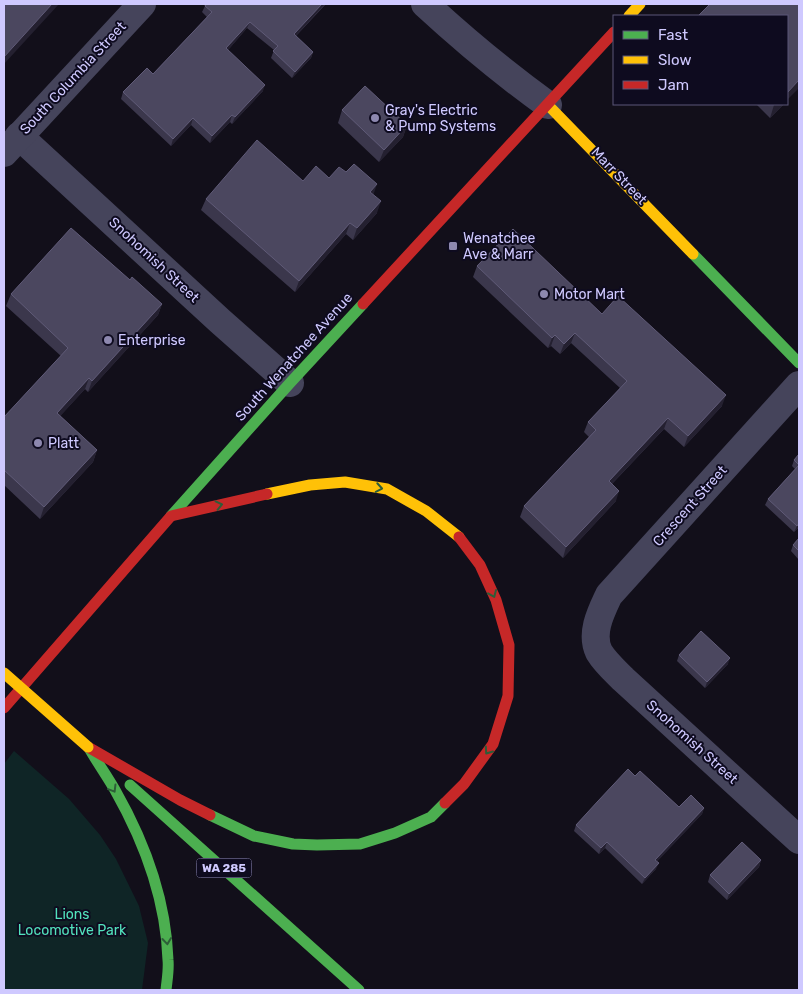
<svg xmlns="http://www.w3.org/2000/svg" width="803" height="994" viewBox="0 0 803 994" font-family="Rubik,sans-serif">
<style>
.green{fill:#0f2526}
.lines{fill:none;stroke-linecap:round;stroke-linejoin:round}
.street{stroke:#45445b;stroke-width:28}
.fast{stroke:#4caf50;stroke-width:11}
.slow{stroke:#ffc107;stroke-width:11}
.jam{stroke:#c62828;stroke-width:11}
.slow-bridge{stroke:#ffc107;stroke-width:11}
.wall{fill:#3b374c}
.shaded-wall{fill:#242030}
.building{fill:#4b475f;stroke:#605b78}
.oneway{stroke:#2d5d38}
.poi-dot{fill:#8d88af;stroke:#0e0b1f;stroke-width:2}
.labels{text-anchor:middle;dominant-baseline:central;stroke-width:4;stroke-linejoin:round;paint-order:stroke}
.shield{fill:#0e0b1f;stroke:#9590bc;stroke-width:1}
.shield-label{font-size:12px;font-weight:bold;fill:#cfc9ff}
.street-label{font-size:14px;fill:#cfc9ff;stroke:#0e0b1f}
.poi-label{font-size:14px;fill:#cfc9ff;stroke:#0e0b1f;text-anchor:start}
.park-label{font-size:14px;fill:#52e2bd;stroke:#0e0b1f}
</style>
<rect width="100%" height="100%" fill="#120f1a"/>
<polygon class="green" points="14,751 69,799 100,835 116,859 139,906 148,943 142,990 4,990 4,764"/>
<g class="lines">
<g class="street">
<path d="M 425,4 C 464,40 505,74 548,105"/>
<polyline points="19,136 220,321 290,383"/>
<polyline points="4,153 142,4"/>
<path d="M 799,385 L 609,595 C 601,612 590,633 599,652 C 605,662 615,671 623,679 L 799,840"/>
</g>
<g class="fast">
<polyline points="693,254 799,363"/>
<polyline points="171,516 290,383 363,304"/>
<path d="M 89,748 C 97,762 107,776 115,790 C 144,841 166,900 168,960 C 169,970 167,980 166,990"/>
<polyline points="130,785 359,990"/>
<polyline points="210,815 254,836 293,844 317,845 360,844 395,833 431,817 445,803"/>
</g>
<g class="slow">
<polyline points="629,16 640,4"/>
<polyline points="548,105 693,254"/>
<polyline points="267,494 310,485 345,482 387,489 426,511 459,537"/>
</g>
<g class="jam">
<polyline points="363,304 614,32"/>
<polyline points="4,708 171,516 267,494"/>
<polyline points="88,747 180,800 210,815"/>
<polyline points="445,803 464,784 493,744 508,696 509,645 496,600 480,565 459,537"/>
</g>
<polyline class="slow-bridge" points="4,673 88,747"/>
</g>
<g class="wall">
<polygon points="203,4 325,5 296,36 313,52 311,58 292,78 271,58 274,50 247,28 228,50 263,91 232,124 230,122 210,143 191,125 171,146 121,99 123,92 153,74 207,17 202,12 205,6"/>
<polygon points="756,104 784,104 770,118"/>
<polygon points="342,110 407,125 403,137 379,162 338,123"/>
<polygon points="346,172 373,195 377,213 353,240 346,234 295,292 201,210 206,199 303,181 329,178"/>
<polygon points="477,266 602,314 722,406 684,447 664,429 612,484 616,501 563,558 520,517 524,506 589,437 584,432 588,422 620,388 571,343 560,354 551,346 548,348 473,277"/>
<polygon points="130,280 162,304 158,315 88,392 85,389 60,416 97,450 93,462 40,519 4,485 4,417 61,356 6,306 11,294"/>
<polygon points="799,454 799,527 794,532 765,505 768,499 795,469 792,466 794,460"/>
<polygon points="799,538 799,560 791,551 793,545"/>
<polygon points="679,655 728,664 705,688 677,661"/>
<polygon points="635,776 679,807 704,808 702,814 657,861 656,869 642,884 605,848 599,854 574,831 576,825 597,803 598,801"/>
<polygon points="761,860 759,867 727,900 708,882 710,875"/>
</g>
<g class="shaded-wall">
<polygon points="52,4 59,4 4,64 4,57"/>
<polygon points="322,4 325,4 292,40 294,34"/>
<polygon points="250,22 247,28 224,55 226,48"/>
<polygon points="313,52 311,58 292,78 295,72"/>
<polygon points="799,80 799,88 787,100 787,93"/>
<polygon points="265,85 263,91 232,124 235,117"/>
<polygon points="776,104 784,104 770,118 774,105"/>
<polygon points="232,115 230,122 210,143 212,136"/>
<polygon points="193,118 191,125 171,146 173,139"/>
<polygon points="407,125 403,137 379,162 384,150"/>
<polygon points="377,184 373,196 370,192"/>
<polygon points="381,201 377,213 353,240 357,228"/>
<polygon points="350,223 346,234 295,292 299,281"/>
<polygon points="162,304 158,315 88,392 92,381"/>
<polygon points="575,333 571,343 560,354 564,344"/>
<polygon points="555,335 551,346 548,348 552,338"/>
<polygon points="89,378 85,389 52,425 57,413"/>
<polygon points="726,395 722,406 684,447 688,436"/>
<polygon points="668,418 664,429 605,491 609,481"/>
<polygon points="97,450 93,462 40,519 44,507"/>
<polygon points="619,491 616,501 563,558 566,547"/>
<polygon points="799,523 799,527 794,532 797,526"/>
<polygon points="730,658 728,664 705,688 707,682"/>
<polygon points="704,808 702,814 653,866 655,860"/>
<polygon points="607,842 605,848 599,854 601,848"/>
<polygon points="761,860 759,867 727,900 729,894"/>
<polygon points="659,863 656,869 642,884 645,878"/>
</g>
<g class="building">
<polygon points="4,4 52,4 4,57"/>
<polygon points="207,4 322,4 294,34 313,52 295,72 273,51 278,46 250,22 226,48 265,85 235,117 232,115 212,136 193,118 173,139 123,92 147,68 153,74 212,12 205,6"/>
<polygon points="710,4 799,4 799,80 787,93 787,16 698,16"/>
<polygon points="365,86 407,125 384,150 342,110"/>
<polygon points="257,140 303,181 316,166 329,178 339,167 346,172 354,164 377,184 370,192 381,201 357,228 350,223 299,281 206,199"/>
<polygon points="71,228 130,280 132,277 162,304 92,381 89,378 57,413 97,450 44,507 4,470 4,417 68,348 11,294"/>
<polygon points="513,229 602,314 618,296 726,395 688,436 668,418 609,481 619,491 566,547 524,506 596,430 588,422 627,381 575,333 564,344 555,335 552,338 477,266"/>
<polygon points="799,454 799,523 797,526 768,499 799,465 794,460"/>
<polygon points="799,538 799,551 793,545"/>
<polygon points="701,631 730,658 707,682 679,655"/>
<polygon points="628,769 635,776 640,771 679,807 691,795 704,808 655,860 659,863 645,878 607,842 601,848 576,825 598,801"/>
<polygon points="742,842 761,860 729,894 710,875"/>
</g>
<defs><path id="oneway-chevron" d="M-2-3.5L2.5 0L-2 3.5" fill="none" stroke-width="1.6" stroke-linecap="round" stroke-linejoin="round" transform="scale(1.25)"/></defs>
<g class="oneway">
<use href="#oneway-chevron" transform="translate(379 488) rotate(10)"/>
<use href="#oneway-chevron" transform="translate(219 505) rotate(-13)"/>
<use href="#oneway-chevron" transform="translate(493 594) rotate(67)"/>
<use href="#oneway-chevron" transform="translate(488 751) rotate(125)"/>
<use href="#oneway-chevron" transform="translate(113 789) rotate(59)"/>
<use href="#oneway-chevron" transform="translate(167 941) rotate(84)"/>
</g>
<g class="poi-dot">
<circle cx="375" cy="118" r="5"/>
<rect x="448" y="241" width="10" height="10" rx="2.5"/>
<circle cx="544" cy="294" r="5"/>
<circle cx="108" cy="340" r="5"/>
<circle cx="38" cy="443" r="5"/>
</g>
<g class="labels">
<rect class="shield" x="196.5" y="858.5" width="55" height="19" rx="4"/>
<g class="shield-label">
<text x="224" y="868">WA 285</text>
</g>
<g class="street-label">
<text transform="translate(73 78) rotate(-47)">South Columbia Street</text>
<text transform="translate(619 176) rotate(46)">Marr Street</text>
<text transform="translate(154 260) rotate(43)">Snohomish Street</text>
<text transform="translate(294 357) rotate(-48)">South Wenatchee Avenue</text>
<text transform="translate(690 506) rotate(-48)">Crescent Street</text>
<text transform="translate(692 742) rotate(42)">Snohomish Street</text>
</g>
<g class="poi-label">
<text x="385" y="110">Gray's Electric<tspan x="385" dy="16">&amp; Pump Systems</tspan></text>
<text x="463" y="238">Wenatchee<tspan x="463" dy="16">Ave &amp; Marr</tspan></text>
<text x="554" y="294">Motor Mart</text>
<text x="118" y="340">Enterprise</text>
<text x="48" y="443">Platt</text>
</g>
<g class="park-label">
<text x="72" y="914">Lions<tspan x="72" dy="16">Locomotive Park</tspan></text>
</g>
</g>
<rect width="803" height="994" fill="none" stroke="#cfc9ff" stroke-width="10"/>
<rect x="613" y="15" width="175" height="90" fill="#0e0b1f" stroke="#5b5779"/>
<rect x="623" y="31" width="25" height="8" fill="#4caf50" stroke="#5b5779"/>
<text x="658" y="40" font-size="15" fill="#cfc9ff">Fast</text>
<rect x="623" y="56" width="25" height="8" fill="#ffc107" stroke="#5b5779"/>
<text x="658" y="65" font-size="15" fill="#cfc9ff">Slow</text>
<rect x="623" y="81" width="25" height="8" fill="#c62828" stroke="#5b5779"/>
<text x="658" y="90" font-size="15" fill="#cfc9ff">Jam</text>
</svg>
